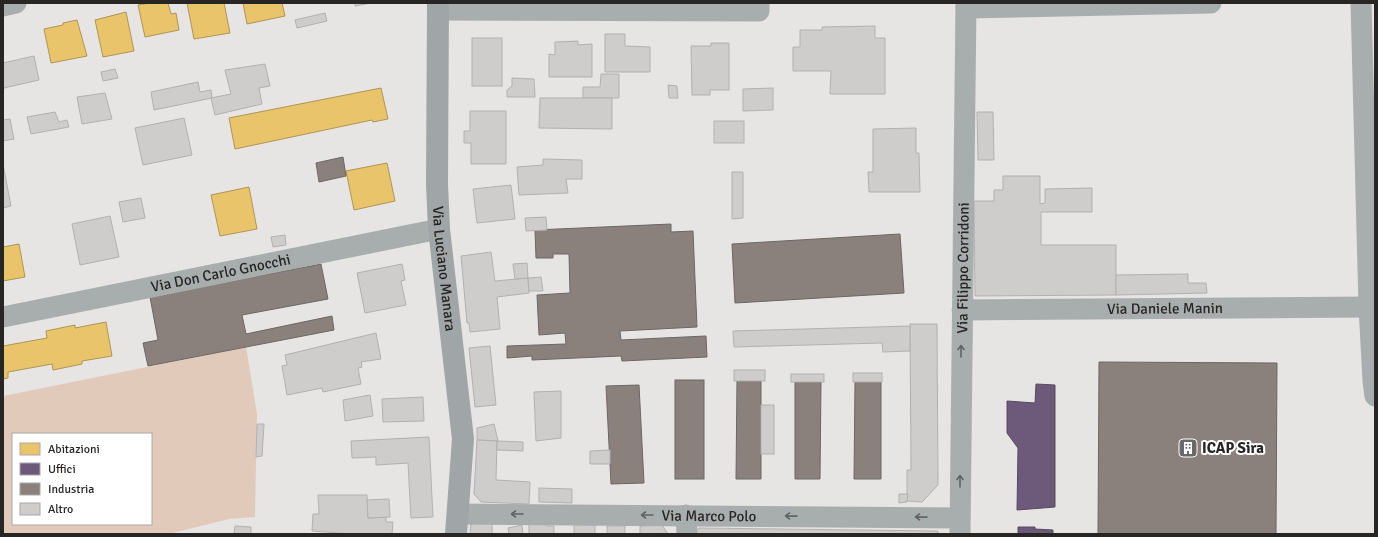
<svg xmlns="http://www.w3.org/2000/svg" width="1378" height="537" viewBox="0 0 1378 537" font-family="Signika,sans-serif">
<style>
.green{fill:#e2cabb;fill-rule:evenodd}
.homes{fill:#e9c46a;stroke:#af9555}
.offices{fill:#6d597a;stroke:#584a60}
.industry{fill:#8a817c;stroke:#6d6662}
.building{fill:#cfcdcb;stroke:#b3b1b0}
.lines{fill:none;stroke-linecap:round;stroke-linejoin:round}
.minor{stroke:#a8aeae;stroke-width:21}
.major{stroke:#a0a5a7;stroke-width:22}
.oneway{stroke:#626363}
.labels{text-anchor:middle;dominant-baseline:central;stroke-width:4;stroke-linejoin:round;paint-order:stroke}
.street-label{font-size:15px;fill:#282625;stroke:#fff}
.poi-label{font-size:15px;font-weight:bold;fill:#282625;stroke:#fff;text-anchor:start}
</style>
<rect width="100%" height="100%" fill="#e7e5e3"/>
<path class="green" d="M 246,347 L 257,414 L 255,517 L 229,519 L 169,534 L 3,534 L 3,396 ZM 13,434 L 151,434 L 151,524 L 13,524 Z"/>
<g class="homes">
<polygon points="150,3 168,3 171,14 176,13 179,30 145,37 138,5"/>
<polygon points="187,3 224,3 230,33 194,39"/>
<polygon points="243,3 282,3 285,16 247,24"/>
<polygon points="126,12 134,51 103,57 95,20"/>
<polygon points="77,20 87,56 51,63 44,29 63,25 63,23"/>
<polygon points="381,88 388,119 373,122 372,120 235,149 229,118"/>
<polygon points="387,163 395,201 354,210 346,171"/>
<polygon points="249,187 257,229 220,236 211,195"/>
<polygon points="19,244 25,277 3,281 3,247"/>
<polygon points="106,322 112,356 82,361 82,364 53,370 52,364 8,372 8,378 3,379 3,346 47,338 46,331 75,325 75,328"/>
</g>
<g class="offices">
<polygon points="1036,384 1055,385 1055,507 1017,510 1018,448 1007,433 1007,401 1035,403"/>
<polygon points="1018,527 1035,527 1035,529 1053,530 1053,534 1018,534"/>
</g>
<g class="industry">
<polygon points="343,157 346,176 319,182 316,163"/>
<polygon points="671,224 671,232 693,231 697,327 620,331 621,340 706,336 707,357 622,361 621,356 532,360 532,356 507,358 507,346 566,344 565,333 539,335 537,295 570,293 569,254 553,254 553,258 536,258 535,230"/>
<polygon points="900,234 904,293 735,303 732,244"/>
<polygon points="321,264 328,299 242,315 246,334 332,316 334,330 148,366 143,343 158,340 150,297"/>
<polygon points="1099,362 1277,363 1276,534 1098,534"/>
<rect x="675" y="380" width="29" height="99"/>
<polygon points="737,381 761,381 761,479 736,479"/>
<polygon points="795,382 821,382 820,479 795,479"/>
<polygon points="855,382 881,382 881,479 854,479"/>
<polygon points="639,385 644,483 611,484 606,386"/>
</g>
<g class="building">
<polygon points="355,3 371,3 355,6"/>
<polygon points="325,13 327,21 297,28 295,20"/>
<polygon points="875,26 875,38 885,38 885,94 830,94 831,71 793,71 793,47 800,47 800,30 822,30 822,27"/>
<polygon points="605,34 625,34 625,46 650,47 650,72 605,72"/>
<rect x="472" y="38" width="30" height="48"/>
<polygon points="578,41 578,45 592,44 592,77 549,77 549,54 555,55 555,42"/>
<polygon points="711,43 729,43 729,90 710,90 710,95 692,95 691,46 711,46"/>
<polygon points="34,56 39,80 4,88 3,92 3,63"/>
<polygon points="265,64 270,86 259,88 262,104 215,115 211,98 231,94 225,70"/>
<polygon points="115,69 118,78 103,81 101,72"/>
<polygon points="601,74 619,74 619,98 583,98 583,87 600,87"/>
<polygon points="512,78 534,79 535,97 507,97 507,90 512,86"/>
<polygon points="198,82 200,92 211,90 212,98 154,110 151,92"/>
<polygon points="668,85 677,86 678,98 669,98"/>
<polygon points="773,88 773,110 743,111 743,89"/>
<polygon points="105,93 112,119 82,124 77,97"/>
<polygon points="540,98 612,98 612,129 539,128"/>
<polygon points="470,111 506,111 506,164 471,164 471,143 464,143 464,131 470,131"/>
<polygon points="55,112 59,122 67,120 69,127 31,134 27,117"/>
<polygon points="977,112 993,112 994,160 978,160"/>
<polygon points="184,118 192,155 143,165 135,128"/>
<polygon points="10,119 14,139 3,141 3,120"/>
<rect x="714" y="121" width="30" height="22"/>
<polygon points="916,128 916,153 919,153 920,192 869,192 868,172 873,172 873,129"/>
<polygon points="543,159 582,160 582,179 566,179 568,193 519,195 517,167 543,165"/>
<polygon points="3,164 11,206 3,208"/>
<polygon points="732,172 743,172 743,218 732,219"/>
<polygon points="1003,176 1040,176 1040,204 1045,203 1045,189 1092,188 1092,212 1041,212 1041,245 1116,245 1116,295 975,296 974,201 994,201 994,190 1003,190"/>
<polygon points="511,185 515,219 477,223 473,189"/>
<polygon points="141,198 145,218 123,222 119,202"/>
<polygon points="110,216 119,257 80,265 72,224"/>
<polygon points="546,217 547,230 526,231 525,218"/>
<polygon points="285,235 286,245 273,247 271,237"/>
<polygon points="491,252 495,281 528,278 529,293 497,297 500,329 470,332 469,323 467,323 461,256"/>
<polygon points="527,263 528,278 515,279 513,264"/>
<polygon points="402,264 405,280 401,281 406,305 365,313 357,273"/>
<polygon points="1188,274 1188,283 1206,283 1207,293 1116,295 1116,275"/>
<polygon points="541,277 543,291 529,291 528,278"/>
<polygon points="910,324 937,324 938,485 922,502 907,501 907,470 911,470"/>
<polygon points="910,326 910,351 883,352 882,343 734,347 733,331"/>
<polygon points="376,333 381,359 361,362 362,367 358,368 361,384 323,392 322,388 287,395 282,366 287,365 285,355"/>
<polygon points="490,346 496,405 475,407 469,348"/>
<rect x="734" y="370" width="31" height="11"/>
<rect x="853" y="373" width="29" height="9"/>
<rect x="791" y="374" width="33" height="8"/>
<polygon points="561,391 561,438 536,441 534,392"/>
<polygon points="370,395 373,416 345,421 343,400"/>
<polygon points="423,397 424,421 383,422 382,399"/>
<rect x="761" y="405" width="13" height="49"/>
<polygon points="257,424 264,424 262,456 256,457"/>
<polygon points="494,424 498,441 477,440 477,428"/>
<polygon points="429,437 433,517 411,518 408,463 376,465 376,457 352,458 351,441"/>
<polygon points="477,440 497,441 496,480 530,482 529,504 481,502 474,494"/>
<polygon points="497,441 523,442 523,451 497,450"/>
<polygon points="610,450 610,464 590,464 590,451"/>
<polygon points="539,488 572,489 572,503 539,502"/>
<polygon points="899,494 908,494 907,502 899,503"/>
<polygon points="318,495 367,495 368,518 386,517 386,522 393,522 392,534 353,534 312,531 313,514 319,514"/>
<polygon points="389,499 390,517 368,518 367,500"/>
<polygon points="471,522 492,523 492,534 470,534"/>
<polygon points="529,524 547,524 547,526 554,526 554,534 529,534"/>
<polygon points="574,524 595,525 595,534 574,534"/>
<polygon points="522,525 523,534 509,534 508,528"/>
<polygon points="662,525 668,534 640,534 640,526"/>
<polygon points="235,526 251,527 251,534 234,534"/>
<rect x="607" y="526" width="18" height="8"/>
<polygon points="699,528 938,531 938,534 694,534"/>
</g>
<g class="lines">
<g class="minor">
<polyline points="1361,3 1369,307 1373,381 1375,396"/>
<polyline points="3,6 16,3"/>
<polyline points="966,8 1211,3"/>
<polyline points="438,10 759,11 759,3"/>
<path id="s1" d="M 962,310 L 1369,307"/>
<path id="s2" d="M 3,317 L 439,229"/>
<path id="s3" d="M 458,514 L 960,518"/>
<polyline points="686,515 687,534"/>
<path id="s4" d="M 960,534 L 966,3"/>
</g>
<path class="major" id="s5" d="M 438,3 L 437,184 L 439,229 L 463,439 L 456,534"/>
</g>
<defs><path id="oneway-shaft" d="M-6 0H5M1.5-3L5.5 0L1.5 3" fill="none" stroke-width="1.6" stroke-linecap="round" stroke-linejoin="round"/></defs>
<g class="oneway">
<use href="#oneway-shaft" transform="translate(961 351) rotate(-90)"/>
<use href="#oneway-shaft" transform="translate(960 481) rotate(-90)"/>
<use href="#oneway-shaft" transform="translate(517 514) rotate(-180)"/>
<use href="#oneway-shaft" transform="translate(647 515) rotate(-180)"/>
<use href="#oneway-shaft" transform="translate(791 516) rotate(-179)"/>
<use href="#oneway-shaft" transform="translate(921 517) rotate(-179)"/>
</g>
<defs>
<g id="building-square" transform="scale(1)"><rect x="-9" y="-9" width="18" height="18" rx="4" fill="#6b6968" stroke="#fff"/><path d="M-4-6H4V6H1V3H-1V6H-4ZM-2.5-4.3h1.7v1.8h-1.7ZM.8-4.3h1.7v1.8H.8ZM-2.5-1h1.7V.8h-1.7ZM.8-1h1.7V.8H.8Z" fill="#fff"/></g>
</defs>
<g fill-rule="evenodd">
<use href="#building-square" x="1188" y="448"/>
</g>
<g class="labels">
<g class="street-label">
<text stroke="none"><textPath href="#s4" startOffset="266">Via Filippo Corridoni</textPath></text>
<text stroke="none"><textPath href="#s5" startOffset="266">Via Luciano Manara</textPath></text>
<text stroke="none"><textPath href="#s2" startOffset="222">Via Don Carlo Gnocchi</textPath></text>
<text stroke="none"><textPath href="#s1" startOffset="203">Via Daniele Manin</textPath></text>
<text stroke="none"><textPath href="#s3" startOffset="251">Via Marco Polo</textPath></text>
</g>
<g class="poi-label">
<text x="1202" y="448">ICAP Sira</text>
</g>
</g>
<rect width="1378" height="537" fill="none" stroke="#282625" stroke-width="8"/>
<rect x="12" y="433" width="140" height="92" fill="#ffffff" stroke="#a9a8a8"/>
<rect x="20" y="443" width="20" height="12" fill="#e9c46a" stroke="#a9a8a8"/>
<text x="48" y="453" font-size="12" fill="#282625">Abitazioni</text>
<rect x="20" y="463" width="20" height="12" fill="#6d597a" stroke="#a9a8a8"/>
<text x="48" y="473" font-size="12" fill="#282625">Uffici</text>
<rect x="20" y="483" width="20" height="12" fill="#8a817c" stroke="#a9a8a8"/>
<text x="48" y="493" font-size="12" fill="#282625">Industria</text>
<rect x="20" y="503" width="20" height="12" fill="#cfcdcb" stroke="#a9a8a8"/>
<text x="48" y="513" font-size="12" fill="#282625">Altro</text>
</svg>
